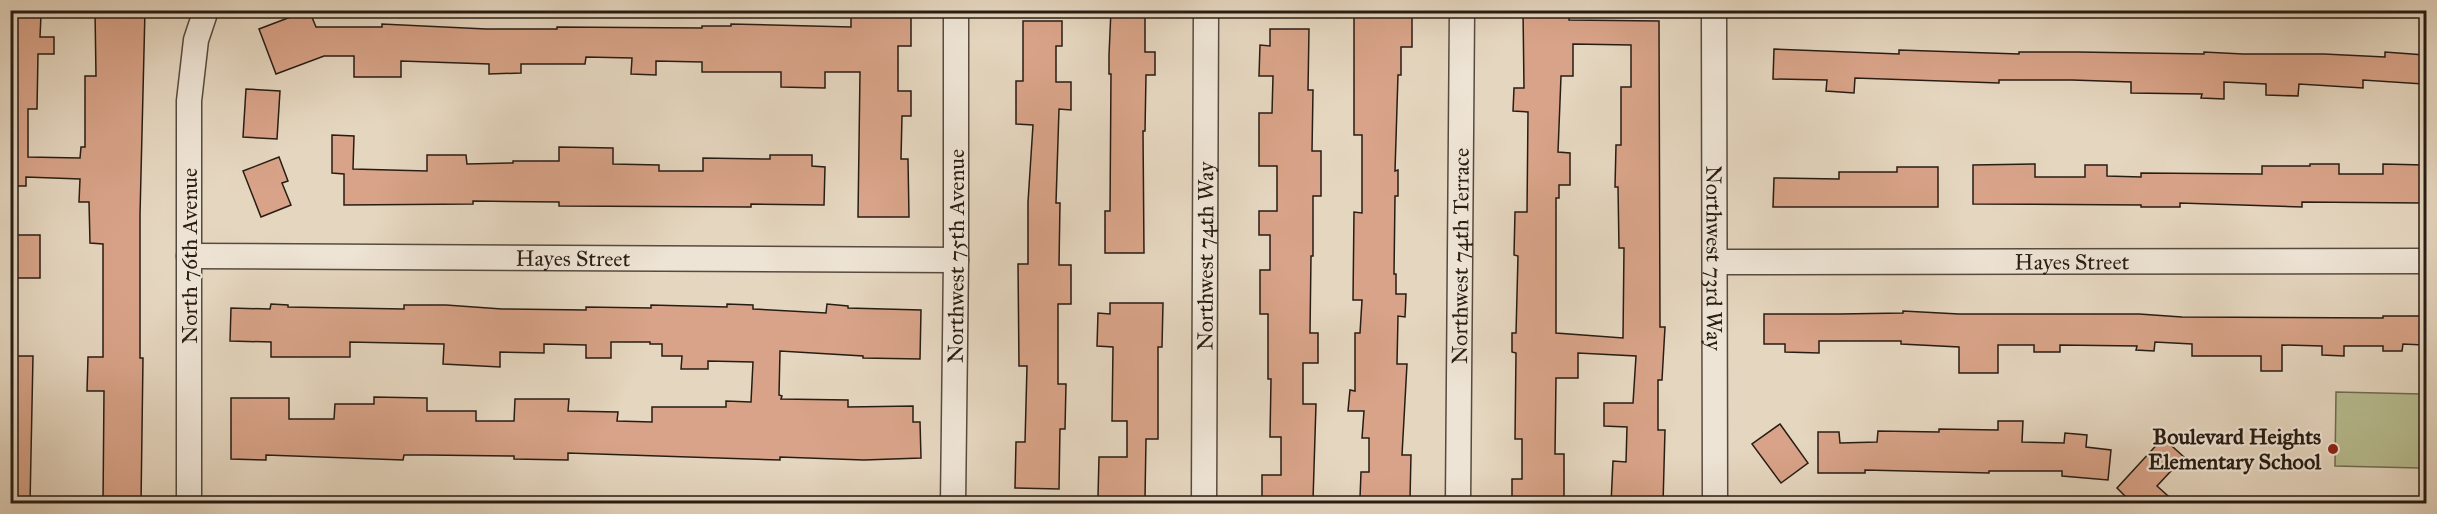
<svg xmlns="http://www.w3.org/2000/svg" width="2437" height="514" viewBox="0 0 2437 514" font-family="'IM FELL Great Primer',serif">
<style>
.green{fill:#b7bd90;stroke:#706d52;stroke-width:1.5}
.building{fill:#d8a388;stroke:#281d14;stroke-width:1.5;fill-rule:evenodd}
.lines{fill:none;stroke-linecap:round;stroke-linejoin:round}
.minor-casing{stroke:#574b3f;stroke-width:27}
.minor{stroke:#eee4d5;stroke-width:24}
.poi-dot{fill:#8f2418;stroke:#eee4d5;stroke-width:2}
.labels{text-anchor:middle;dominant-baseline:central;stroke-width:4.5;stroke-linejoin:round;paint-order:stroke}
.street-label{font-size:22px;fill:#281d14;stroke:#eee4d5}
.poi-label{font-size:22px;font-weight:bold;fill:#281d14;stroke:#eee4d5;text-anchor:end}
</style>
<rect width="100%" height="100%" fill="#e5d6bf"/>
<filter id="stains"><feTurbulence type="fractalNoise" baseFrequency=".00333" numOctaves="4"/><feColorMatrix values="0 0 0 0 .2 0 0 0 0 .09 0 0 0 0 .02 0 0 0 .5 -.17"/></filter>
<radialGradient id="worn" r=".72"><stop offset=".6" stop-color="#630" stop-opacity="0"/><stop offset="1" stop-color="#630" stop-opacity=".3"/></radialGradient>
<polygon class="green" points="2336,392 2421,394 2420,468 2335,466"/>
<g class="building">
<polygon points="95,10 145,10 140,215 140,358 143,358 141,504 103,504 104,391 87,391 88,357 103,357 103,244 90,243 89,202 79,202 80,179 26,177 26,186 10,186 10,15 41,15 40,37 54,37 54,54 38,54 37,109 28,109 28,157 80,158 81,147 85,147 85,76 96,76"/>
<polygon points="309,10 316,27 382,27 382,24 486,29 557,29 557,27 702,28 702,26 731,26 731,24 851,27 851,17 911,17 911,46 898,46 898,91 911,91 911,116 902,116 901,159 908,159 909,217 858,217 860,72 825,72 825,88 781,87 781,72 702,72 702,62 656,61 656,75 631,74 632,58 586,57 585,64 521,64 521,73 489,74 489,64 401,61 401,77 354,77 354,56 324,56 276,74 259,29"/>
<polygon points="1111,10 1145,10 1145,52 1155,52 1155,75 1146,75 1145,131 1143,131 1144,253 1105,253 1105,211 1110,211 1111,74 1109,74 1109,55"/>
<polygon points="1354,10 1412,10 1412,47 1401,47 1401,75 1398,75 1395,171 1398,170 1398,196 1395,196 1394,274 1396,274 1396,294 1406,294 1405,317 1398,316 1397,364 1407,364 1402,455 1411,455 1410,499 1360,498 1361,472 1369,472 1369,438 1362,438 1364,411 1348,411 1350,390 1355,391 1355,333 1360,333 1362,300 1353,300 1354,212 1362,213 1362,135 1354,135"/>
<path d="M 1523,10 L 1570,10 L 1569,20 L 1659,21 L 1660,327 L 1665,327 L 1662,380 L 1658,380 L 1658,430 L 1665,430 L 1663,504 L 1611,504 L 1613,461 L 1626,462 L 1627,427 L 1604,426 L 1604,403 L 1633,403 L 1636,356 L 1578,353 L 1578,378 L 1556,378 L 1555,454 L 1564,454 L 1564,499 L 1512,499 L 1512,479 L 1522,479 L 1522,439 L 1515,439 L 1516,353 L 1512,352 L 1512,333 L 1516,333 L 1518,256 L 1514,255 L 1515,212 L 1527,212 L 1528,112 L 1513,111 L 1514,88 L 1524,88 ZM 1573,44 L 1631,45 L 1631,87 L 1621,87 L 1621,145 L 1616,145 L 1615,187 L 1618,187 L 1619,248 L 1624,248 L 1623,338 L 1556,333 L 1556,198 L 1559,198 L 1559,185 L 1570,185 L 1570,153 L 1558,152 L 1561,76 L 1573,76 Z"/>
<polygon points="1023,21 1062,21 1062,46 1056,46 1056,82 1071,82 1071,110 1059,109 1056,203 1060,203 1059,265 1071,265 1071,304 1058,304 1058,384 1066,384 1065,429 1060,429 1059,489 1015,488 1016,442 1025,442 1027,366 1019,366 1018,264 1028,264 1028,202 1033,125 1016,124 1016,81 1023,81"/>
<polygon points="1270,29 1309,29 1308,90 1313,90 1312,151 1321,151 1321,196 1313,196 1313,256 1311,256 1310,333 1318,333 1318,363 1303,363 1303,404 1316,404 1313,500 1262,500 1262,475 1281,475 1281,437 1270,437 1271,379 1268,379 1268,314 1260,314 1260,270 1270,270 1270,235 1259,235 1259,211 1277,211 1277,166 1259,166 1259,113 1272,113 1273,76 1259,76 1260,45 1270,46"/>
<polygon points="1774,49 1899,54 1899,50 2019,54 2019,52 2078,52 2204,54 2204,52 2243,54 2324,54 2385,57 2385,52 2425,55 2423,84 2363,80 2363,88 2299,84 2298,96 2266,95 2266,84 2224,82 2224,99 2201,98 2202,94 2131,93 2131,82 2072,80 1999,80 1999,83 1855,78 1854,93 1826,91 1827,80 1773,79"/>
<polygon points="246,89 280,91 277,139 243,137"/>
<polygon points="332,135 354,136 353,169 427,171 427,155 466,155 467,164 513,163 513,161 559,161 559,147 613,148 613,164 659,165 659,171 703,171 703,158 770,159 770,155 812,155 812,166 825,167 824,205 751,204 751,207 559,206 559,202 473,201 473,204 344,205 344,174 332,173"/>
<polygon points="279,157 288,181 282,183 291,205 261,217 243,171"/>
<polygon points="2035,164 2035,177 2085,177 2085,165 2107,165 2107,176 2141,177 2141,173 2262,174 2262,166 2310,166 2310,164 2339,164 2339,174 2383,174 2383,164 2424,165 2423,203 2302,202 2302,207 2180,203 2180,207 2141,207 2141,205 1973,204 1973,165"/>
<polygon points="1897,167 1938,167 1938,207 1773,207 1774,178 1839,179 1839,172 1897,172"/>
<rect x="10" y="235" width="30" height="43"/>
<polygon points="1110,303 1163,303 1162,347 1158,347 1158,439 1146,439 1145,498 1098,497 1099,457 1127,457 1127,421 1112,421 1113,347 1097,346 1098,313 1110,314"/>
<polygon points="271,304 288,305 288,307 404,309 404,305 446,305 502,309 586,310 586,307 651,308 651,305 727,307 727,304 753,305 753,309 826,313 827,304 848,306 848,308 921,310 920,359 863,358 863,356 780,351 779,395 782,396 781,399 848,400 848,407 913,406 913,422 920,422 921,458 864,460 780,457 780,460 568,453 568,460 514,459 514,456 426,455 404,455 403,460 266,455 266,460 231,459 231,398 289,398 289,419 334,419 335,404 374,404 374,397 427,398 427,411 476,411 476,421 514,421 515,399 569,399 568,411 618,412 617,421 652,422 652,407 726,407 726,401 751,402 753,362 708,361 708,369 681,369 682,356 662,356 662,344 650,344 650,342 611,342 611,358 586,358 586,345 544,344 544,353 500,352 500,367 443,364 444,344 350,342 350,357 271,357 271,342 230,341 231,308 270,309"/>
<polygon points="1903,311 1959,314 2139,314 2182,317 2383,318 2383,316 2423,316 2423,345 2403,344 2402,351 2383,351 2383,346 2344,346 2344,356 2322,355 2322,346 2282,345 2282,371 2261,371 2261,356 2192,356 2192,344 2155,342 2154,351 2136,350 2137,346 2060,345 2060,352 2034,352 2034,345 1998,345 1998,373 1959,373 1959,347 1901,344 1901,341 1819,341 1819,353 1785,352 1785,344 1764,344 1764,314 1839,314 1903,313"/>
<polygon points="10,356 33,356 30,504 10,504"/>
<polygon points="1998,421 2023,421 2022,442 2064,443 2065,433 2087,435 2086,447 2111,450 2108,480 2062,476 2062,471 1989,471 1989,473 1865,470 1865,473 1818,473 1818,432 1839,432 1840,443 1877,442 1878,431 1939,432 1939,429 1998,430"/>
<polygon points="1780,424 1808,463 1781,483 1752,444"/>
<polygon points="2163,438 2184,457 2157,486 2177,504 2133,504 2117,488"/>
</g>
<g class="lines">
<g class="minor-casing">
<g id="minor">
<path id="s1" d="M 1714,10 L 1715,504"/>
<path id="s2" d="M 189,256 L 956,260"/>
<path id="s3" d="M 1716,262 L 2426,261"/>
<polyline points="189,504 189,101 196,40 206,10"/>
<path id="s4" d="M 953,504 L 956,260 L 956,10"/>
<path id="s5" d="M 1204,504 L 1206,10"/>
<path id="s6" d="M 1458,504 L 1462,10"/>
</g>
</g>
<use href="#minor" class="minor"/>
</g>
<circle class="poi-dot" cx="2333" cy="449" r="6"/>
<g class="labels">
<g class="street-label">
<text transform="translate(189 256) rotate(-90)">North 76th Avenue</text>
<text stroke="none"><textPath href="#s4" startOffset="248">Northwest 75th Avenue</textPath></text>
<text stroke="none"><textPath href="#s5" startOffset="248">Northwest 74th Way</textPath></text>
<text stroke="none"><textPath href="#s6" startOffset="248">Northwest 74th Terrace</textPath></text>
<text stroke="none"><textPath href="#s1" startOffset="248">Northwest 73rd Way</textPath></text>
<text stroke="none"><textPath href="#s2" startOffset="384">Hayes Street</textPath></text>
<text stroke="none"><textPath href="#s3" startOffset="356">Hayes Street</textPath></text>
</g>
<g class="poi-label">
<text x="2321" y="436">Boulevard Heights<tspan x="2321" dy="25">Elementary School</tspan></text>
</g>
</g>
<rect width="2437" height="514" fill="none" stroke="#e5d6bf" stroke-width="36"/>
<rect x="12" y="12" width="2413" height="490" fill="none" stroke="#281d14" stroke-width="3"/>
<rect x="18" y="18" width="2401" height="478" fill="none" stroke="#281d14" stroke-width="1.5"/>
<rect width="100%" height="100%" filter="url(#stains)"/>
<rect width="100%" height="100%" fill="url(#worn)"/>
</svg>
